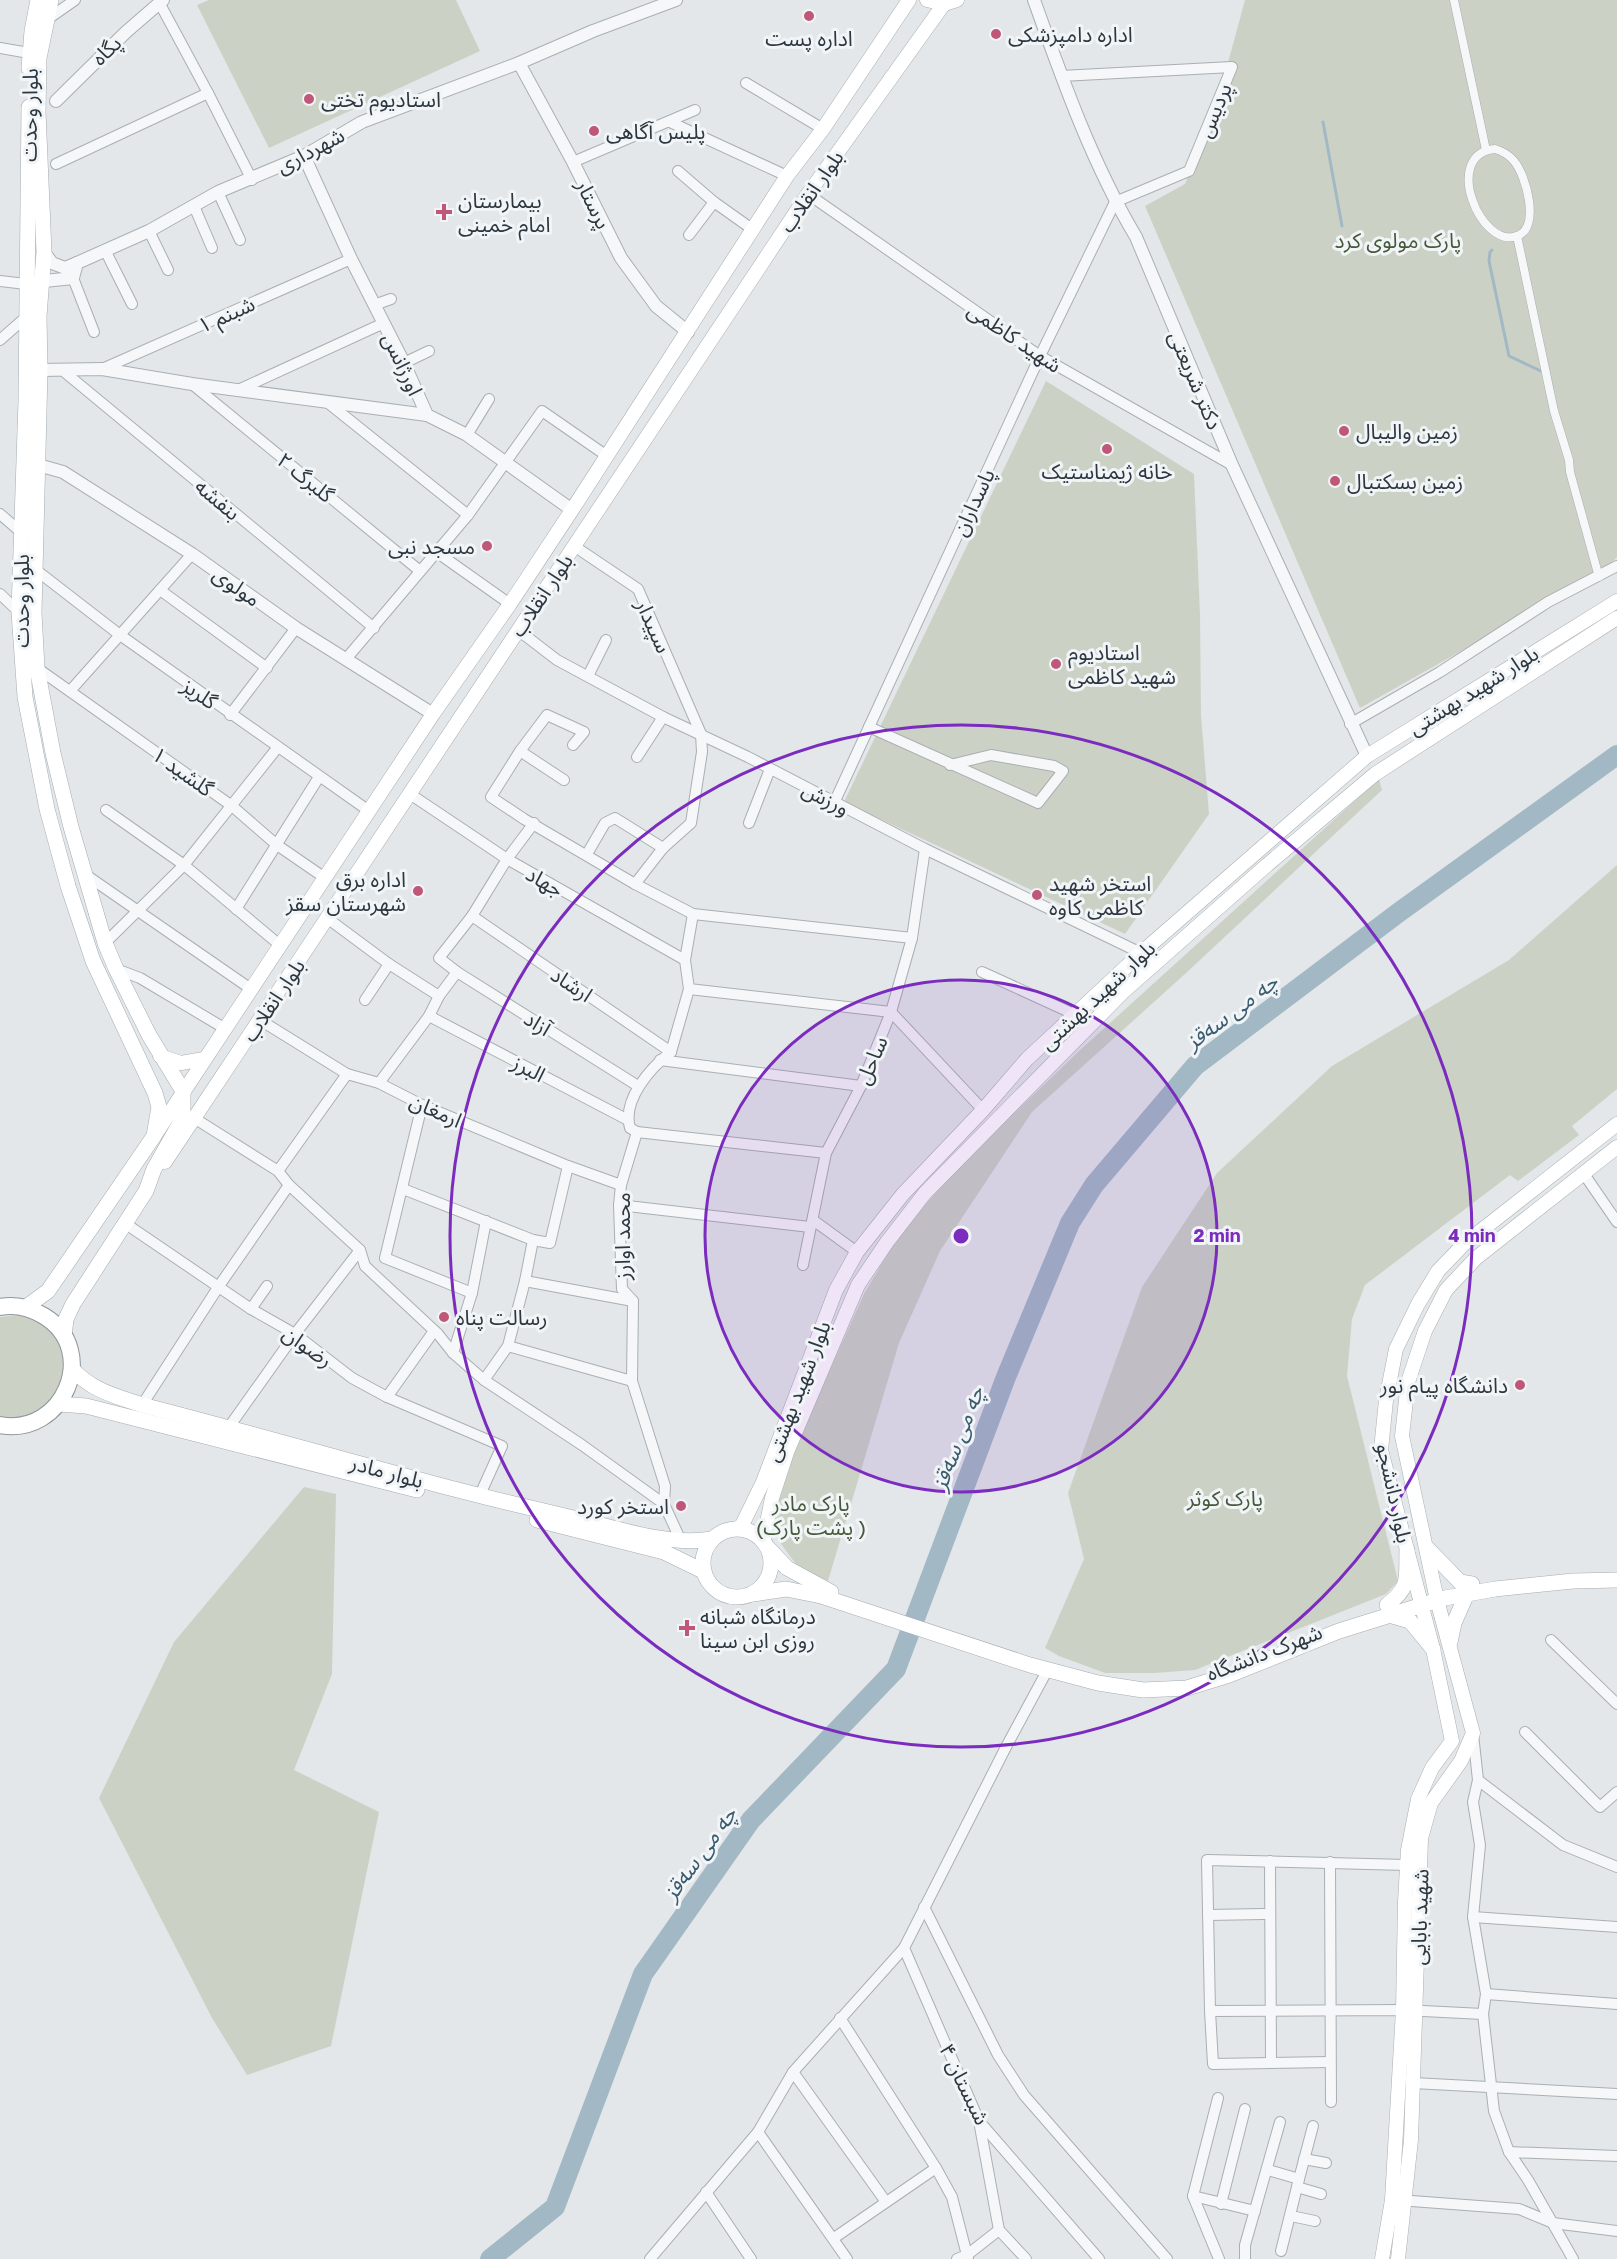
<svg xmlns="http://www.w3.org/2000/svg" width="1617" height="2259" viewBox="0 0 1617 2259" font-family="'Golos Text','Noto Sans Arabic',sans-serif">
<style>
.green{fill:#cbd2c5}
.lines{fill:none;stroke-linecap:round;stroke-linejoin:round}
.stream{stroke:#a2b9c5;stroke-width:3}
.river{stroke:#a2b9c5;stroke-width:20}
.pedestrian-casing{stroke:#a9afb3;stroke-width:9}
.minor-casing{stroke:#a9afb3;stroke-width:12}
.tertiary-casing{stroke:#a9afb3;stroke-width:14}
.secondary-casing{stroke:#a9afb3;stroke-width:15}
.primary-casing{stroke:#a3adb4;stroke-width:16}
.trunk-casing{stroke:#8c969e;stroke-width:18}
.pedestrian{stroke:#f5f7f8;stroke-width:8}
.minor{stroke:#f5f7f8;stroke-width:10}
.tertiary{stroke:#f5f7f8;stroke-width:12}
.secondary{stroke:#fff;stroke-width:14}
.primary{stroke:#fff;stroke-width:15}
.trunk{stroke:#fff;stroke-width:16}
.ring{fill:none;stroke:#7b2cbf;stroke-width:3}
.poi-dot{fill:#bf5778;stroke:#f2f5f7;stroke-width:2}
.labels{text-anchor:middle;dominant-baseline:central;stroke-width:6;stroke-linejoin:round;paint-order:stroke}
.poi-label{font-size:21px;fill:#2d3740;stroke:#f2f5f7;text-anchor:start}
.street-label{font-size:21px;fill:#2d3740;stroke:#f2f5f7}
.park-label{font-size:21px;fill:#465a3b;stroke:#f2f5f7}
.water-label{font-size:22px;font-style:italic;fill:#3b5b6f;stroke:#f2f5f7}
.centre{fill:#7b2cbf;stroke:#f2f5f7;stroke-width:3}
.ring-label{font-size:18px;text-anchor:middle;font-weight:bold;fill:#7b2cbf;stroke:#f2f5f7;stroke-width:6;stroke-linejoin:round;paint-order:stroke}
</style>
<rect width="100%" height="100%" fill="#e3e7e9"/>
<g class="green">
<polygon points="209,0 456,0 480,51 269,148 197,5"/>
<polygon points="1245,0 1617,0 1617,557 1599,577 1548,602 1360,708 1145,206 1185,184 1216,107"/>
<polygon points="1046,381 1194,474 1200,614 1201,715 1209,814 1125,934 844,802"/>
<polygon points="1379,779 1382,790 1185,974 1032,1112 940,1251 899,1343 828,1581 798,1567 776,1537 773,1519 796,1447 820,1392 864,1294 897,1238 955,1170 1078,1052"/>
<polygon points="1617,865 1617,1089 1572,1126 1579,1135 1518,1181 1510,1175 1365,1285 1352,1319 1347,1376 1398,1581 1386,1594 1195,1670 1154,1673 1105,1673 1059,1656 1045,1648 1084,1559 1068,1493 1142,1287 1217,1173 1332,1066 1509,960"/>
<polygon points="18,1315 35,1319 49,1329 59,1342 65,1359 65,1376 59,1392 33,1415 16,1419 0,1417 0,1317"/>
<polygon points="304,1487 336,1494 332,1674 294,1770 379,1812 331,2046 247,2075 212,2018 99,1798 174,1642"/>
</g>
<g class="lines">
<g class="stream">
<polyline points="1323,122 1342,226"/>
<polyline points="1492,250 1490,252 1489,261 1509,356 1545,373"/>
</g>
<polyline class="river" points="490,2259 555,2207 643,1974 751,1820 896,1669 1006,1377 1070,1223 1094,1185 1195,1066 1398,913 1617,755"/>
<g class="pedestrian-casing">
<g id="pedestrian">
<polyline points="1454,0 1486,150"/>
<path d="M 1495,149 C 1502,151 1509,155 1514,161 C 1526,175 1541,228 1517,236 C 1481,250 1441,154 1495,149 Z"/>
<polyline points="1517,236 1554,411 1569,460 1570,472 1599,577"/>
</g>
</g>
<g class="minor-casing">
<g id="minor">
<polyline points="160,4 208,93 252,180"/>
<polyline points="45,21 75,0"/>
<polyline points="0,48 29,53"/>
<polyline points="746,83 823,129"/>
<polyline points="670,122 787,176"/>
<polyline points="573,162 695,110"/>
<polyline points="56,164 208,93"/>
<polyline points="678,171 714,202 752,229"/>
<polyline points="218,192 240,240"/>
<polyline points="808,194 1040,356 1232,465"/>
<polyline points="194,206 212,248"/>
<polyline points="149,231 168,270"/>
<polyline points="689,235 714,202"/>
<polyline points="105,250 132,304"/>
<polyline points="73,278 94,332"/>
<polyline points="0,281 26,284"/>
<polyline points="374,305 391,299"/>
<polyline points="0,340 25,318"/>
<polyline points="404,363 429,351"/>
<polyline points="102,369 351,259"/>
<polyline points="62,370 374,628"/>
<polyline points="192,384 420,571"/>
<polyline points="238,390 384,323"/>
<polyline points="327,402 468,515"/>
<polyline points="467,435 489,399"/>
<polyline points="0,514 22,533"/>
<polyline points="574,546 638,589 701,734 702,752 691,823 663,848 635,884"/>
<polyline points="435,551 510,604"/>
<polyline points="36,570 120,635 369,811"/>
<polyline points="160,590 267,668"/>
<polyline points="0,594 19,612"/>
<polyline points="518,630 557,660 663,717 748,757 925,849 1141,953"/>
<polyline points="346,659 468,515 542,411 607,456"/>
<polyline points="37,668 232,806 277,845 325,878"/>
<polyline points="588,676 606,640"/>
<polyline points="70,691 192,554"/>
<polyline points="230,715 296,628"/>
<polyline points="1350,724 1440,672 1548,602 1617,566"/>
<polyline points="869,727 1038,803 1063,771 1054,766 991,755 950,765"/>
<polyline points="573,745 584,732 547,715 520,751 491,797 524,819 635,884 693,914 912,938"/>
<polyline points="520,751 564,780"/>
<polyline points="637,757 663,717"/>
<polyline points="410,794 507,859 685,960"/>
<polyline points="834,803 1040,356 1115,202 1189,171 1232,67 1061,76"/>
<polyline points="106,810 184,865 281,946"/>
<polyline points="534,823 507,859 472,916 439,958 457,972 638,1086"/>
<polyline points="749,823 770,769"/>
<polyline points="587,854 605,823 615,818 663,848"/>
<polyline points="86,875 251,989"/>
<polyline points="236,909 319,777"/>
<polyline points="472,916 671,1052"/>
<polyline points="327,918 389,964 439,996"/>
<polyline points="105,943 184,865 278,747"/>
<polyline points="116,969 140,978 224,1028"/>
<polyline points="982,972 1076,1015"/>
<polyline points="689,989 891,1012 983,1110"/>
<polyline points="365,1000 389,964"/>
<polyline points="429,1016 628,1120"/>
<polyline points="260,1020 347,1074 379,1083 422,1105 568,1166 621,1185"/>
<polyline points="671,1052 689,989 685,960 693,914"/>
<polyline points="660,1060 861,1086"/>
<polyline points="379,1083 429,1016 439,996 457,972"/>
<polyline points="422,1105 385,1258 472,1293"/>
<polyline points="194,1118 278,1171 289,1185 360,1250 365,1266 438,1334 453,1353 484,1380 582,1445 664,1504 681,1541"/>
<polyline points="637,1132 826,1153"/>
<polyline points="278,1171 347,1074"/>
<polyline points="1584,1174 1617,1222"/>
<polyline points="403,1189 533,1240 550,1243 568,1166"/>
<polyline points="619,1205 810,1227"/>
<polyline points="813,1220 857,1252"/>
<polyline points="126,1224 251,1309 295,1334 352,1378 387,1397 502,1446 479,1497"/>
<polyline points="803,1265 826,1153 861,1086 891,1012 912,938 925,849"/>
<polyline points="525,1281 633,1301"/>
<polyline points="251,1309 267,1286"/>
<polyline points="508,1346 632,1381"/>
<polyline points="453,1353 472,1293 486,1221"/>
<polyline points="484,1380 508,1346 525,1281 533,1240"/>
<polyline points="387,1397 434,1331"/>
<polyline points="142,1405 219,1286 289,1185"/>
<polyline points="229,1427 295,1334 360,1250"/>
<path d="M 664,1504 L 665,1486 L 632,1381 L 633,1301 L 622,1289 L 619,1205 L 621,1185 L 637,1132 L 630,1128 C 622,1100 650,1068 671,1052"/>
<polyline points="1551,1640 1617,1704"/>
<polyline points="1525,1732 1600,1807 1617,1792"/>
<polyline points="1473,1734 1478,1780 1473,1802 1480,1845 1473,1917 1486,1994 1483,2014 1494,2111 1509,2152 1528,2180 1573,2259"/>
<polyline points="1478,1780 1563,1845 1617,1867"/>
<polyline points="1270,1861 1271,2063"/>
<polyline points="1330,1862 1331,2102"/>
<polyline points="924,1907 998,2055 1024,2095 1167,2259"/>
<polyline points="1208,1915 1264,1914"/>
<polyline points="1473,1917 1617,1927"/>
<polyline points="904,1948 979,2121 1099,2259"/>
<polyline points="1486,1994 1617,2004"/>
<polyline points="1210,2011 1403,2010 1483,2014"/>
<polyline points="840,2018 936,2168 952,2197 968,2259"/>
<polyline points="1330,2062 1213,2064 1210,2011 1207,1860 1407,1865"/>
<polyline points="793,2072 886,2202"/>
<polyline points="1413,2083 1617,2094"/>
<polyline points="1218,2098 1193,2196 1219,2259"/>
<polyline points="979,2121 999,2230 1026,2259"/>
<polyline points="758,2132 847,2259"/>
<polyline points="1509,2152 1617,2156"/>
<polyline points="1304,2159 1326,2163"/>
<polyline points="1268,2170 1299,2179 1281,2251"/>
<polyline points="1299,2179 1313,2126"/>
<polyline points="1297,2187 1321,2194"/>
<polyline points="706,2192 751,2259"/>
<polyline points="1193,2196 1255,2211"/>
<polyline points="1398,2200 1519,2209 1553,2223 1617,2231"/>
<polyline points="1221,2204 1245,2109"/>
<polyline points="1291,2216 1315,2221"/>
<polyline points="834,2238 936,2168"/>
<polyline points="650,2259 758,2132 793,2072 904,1948 1006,1747 1048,1669"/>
<polyline points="957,2259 967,2255 999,2230"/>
<polyline points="1245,2259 1245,2245 1280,2122"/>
</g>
</g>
<g class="tertiary-casing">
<g id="tertiary">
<path d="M 1034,0 C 1063,81 1092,163 1136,237 L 1232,465 L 1367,756"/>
<polyline points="519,63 573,162 621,258 656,306 688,332"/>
<polyline points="56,101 126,32 163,0"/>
<polyline points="304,156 351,259 404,363 427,415 467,435 572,510"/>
<polyline points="44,252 52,263 65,268 77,263"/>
<polyline points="35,282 73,278 77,263 149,231 218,192 304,156 362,122 519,63 593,31 676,0"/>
<polyline points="40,370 102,369 192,384 427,415"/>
<polyline points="38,465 63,472 192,554 296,628 433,714"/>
</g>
</g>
<g class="secondary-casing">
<g id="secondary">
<polyline points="927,0 944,4 957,0"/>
<polyline points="160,1056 181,1063 204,1059"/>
<polyline points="155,1135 433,714 510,604 572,510 787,176 823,129 909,0"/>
<polyline points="165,1162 808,194 944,4"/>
<polyline points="737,1529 742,1525 763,1482 836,1290 857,1252 903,1194 983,1110 1027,1059 1141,953 1367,756 1617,601"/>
<polyline points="763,1542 772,1498 787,1452 858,1285 887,1242 925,1193 1123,992 1267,865 1375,774 1617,618"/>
<polyline points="1382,2259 1392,2200 1403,2010 1405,1902 1408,1850 1418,1799 1432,1768 1452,1741 1433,1649 1381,1450 1386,1400 1396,1349 1418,1304 1438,1271 1464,1244 1617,1124"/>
<polyline points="1398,2259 1411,2140 1421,1838 1431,1803 1461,1761 1473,1733 1437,1600 1402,1436 1408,1382 1425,1331 1446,1290 1476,1258 1617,1147"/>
</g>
</g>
<g class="primary-casing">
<g id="primary">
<polyline points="51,0 39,58 38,112 44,252 39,316 40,370 34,613 37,668 53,753 71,827 105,943 116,969 149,1035 183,1091 183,1110 179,1125 154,1169 146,1191 73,1304 66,1319 64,1336"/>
<polyline points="29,68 32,31 38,0"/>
<polyline points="26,1307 48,1291 154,1136 159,1107 155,1093 93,961 68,886 47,809 25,697 19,612 26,400 29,107"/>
<path d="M 72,1369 C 93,1391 113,1395 142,1405 C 283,1441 423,1484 565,1516 C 610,1526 666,1547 712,1539"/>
<polyline points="59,1404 86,1406 417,1490"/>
<polyline points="537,1520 664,1552 703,1571"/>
<circle cx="737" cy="1563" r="34"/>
<polyline points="768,1548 787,1568 831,1592"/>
<polyline points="1427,1548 1460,1582 1472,1584"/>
<polyline points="753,1594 786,1589 821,1596 1030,1665 1098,1683 1143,1690 1187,1688 1229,1675 1339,1631 1445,1598 1495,1589 1573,1581 1617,1580"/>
<path d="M 1387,1605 C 1411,1586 1406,1579 1407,1550"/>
<polyline points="1389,1615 1410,1621 1433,1649"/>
<polyline points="1450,1642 1454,1623 1469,1589"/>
</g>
</g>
<g class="trunk-casing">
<path id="trunk" d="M 0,1307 C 15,1304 31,1308 44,1316 C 100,1350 64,1437 0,1425"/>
</g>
<use href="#pedestrian" class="pedestrian"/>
<use href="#minor" class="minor"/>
<use href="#tertiary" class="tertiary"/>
<use href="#secondary" class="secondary"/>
<use href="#primary" class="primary"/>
<use href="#trunk" class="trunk"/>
</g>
<circle cx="961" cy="1236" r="256" fill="#7b2cbf" fill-opacity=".12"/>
<g class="ring">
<circle cx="961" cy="1236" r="256"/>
<circle cx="961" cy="1236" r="511"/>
</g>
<g class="poi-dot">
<circle cx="809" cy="16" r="6"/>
<circle cx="996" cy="34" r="6"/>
<circle cx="309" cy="99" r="6"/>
<circle cx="594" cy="131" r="6"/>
<path d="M441 203h6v6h6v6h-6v6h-6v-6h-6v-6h6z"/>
<circle cx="1344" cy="431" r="6"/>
<circle cx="1107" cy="449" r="6"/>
<circle cx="1335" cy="481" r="6"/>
<circle cx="487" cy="546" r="6"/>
<circle cx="1056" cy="664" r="6"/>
<circle cx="418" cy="891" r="6"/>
<circle cx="1037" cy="895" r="6"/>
<circle cx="444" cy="1317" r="6"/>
<circle cx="1520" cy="1385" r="6"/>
<circle cx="681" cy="1506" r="6"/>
<path d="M684 1619h6v6h6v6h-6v6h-6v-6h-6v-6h6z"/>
</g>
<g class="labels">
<g class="poi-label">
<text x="1008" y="34">اداره دامپزشکی</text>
<text x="809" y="38" text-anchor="middle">اداره پست</text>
<text x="321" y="99">استادیوم تختی</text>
<text x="606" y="131">پلیس آگاهی</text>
<text x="458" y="200">بیمارستان<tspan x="458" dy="24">امام خمینی</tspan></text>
<text x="1356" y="431">زمین والیبال</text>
<text x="1107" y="471" text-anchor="middle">خانه ژیمناستیک</text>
<text x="1347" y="481">زمین بسکتبال</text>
<text x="475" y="546" text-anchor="end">مسجد نبی</text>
<text x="1068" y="652">استادیوم<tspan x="1068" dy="24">شهید کاظمی</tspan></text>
<text x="406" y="879" text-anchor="end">اداره برق<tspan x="406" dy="24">شهرستان سقز</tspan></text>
<text x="1049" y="883">استخر شهید<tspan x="1049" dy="24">کاظمی کاوه</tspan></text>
<text x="456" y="1317">رسالت پناه</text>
<text x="1508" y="1385" text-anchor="end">دانشگاه پیام نور</text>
<text x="669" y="1506" text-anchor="end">استخر کورد</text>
<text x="700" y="1616">درمانگاه شبانه<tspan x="700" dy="24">روزی ابن سینا</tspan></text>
</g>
<g class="street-label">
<text transform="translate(106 50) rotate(-44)">پگاه</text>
<text transform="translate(1214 110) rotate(-67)">پردیس</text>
<text transform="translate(29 115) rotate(-89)">بلوار وحدت</text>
<text transform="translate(310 150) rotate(-28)">شهرداری</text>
<text transform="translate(811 191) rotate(-55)">بلوار انقلاب</text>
<text transform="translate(594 204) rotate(64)">پرستار</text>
<text transform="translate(226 314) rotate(-24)">شبنم ۱</text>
<text transform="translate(1015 337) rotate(34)">شهید کاظمی</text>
<text transform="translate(403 364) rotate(65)">اورژانس</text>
<text transform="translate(1196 380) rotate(67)">دکتر شریعتی</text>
<text transform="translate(306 477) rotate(39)">گلبرگ ۲</text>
<text transform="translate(218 499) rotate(40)">بنفشه</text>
<text transform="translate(973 502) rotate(-65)">پاسداران</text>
<text transform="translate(237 586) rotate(35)">مولوی</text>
<text transform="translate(541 595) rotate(-56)">بلوار انقلاب</text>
<text transform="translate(21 601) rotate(-90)">بلوار وحدت</text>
<text transform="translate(654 626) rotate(66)">سپیدار</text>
<text transform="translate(1473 690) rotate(-32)">بلوار شهید بهشتی</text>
<text transform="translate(200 693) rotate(35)">گلریز</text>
<text transform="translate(183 771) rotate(35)">گلشید ۱</text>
<text transform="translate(826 798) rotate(27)">ورزش</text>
<text transform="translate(545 881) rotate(30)">جهاد</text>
<text transform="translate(572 984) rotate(34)">ارشاد</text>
<text transform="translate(1097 995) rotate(-43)">بلوار شهید بهشتی</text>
<text transform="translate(273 1000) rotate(-56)">بلوار انقلاب</text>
<text transform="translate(538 1023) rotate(32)">آزاد</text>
<text transform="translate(871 1060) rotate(-67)">ساحل</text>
<text transform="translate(529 1068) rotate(28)">البرز</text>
<text transform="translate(436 1110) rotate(24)">ارمغان</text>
<text transform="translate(622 1236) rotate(-90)">محمد اوارز</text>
<text transform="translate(308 1346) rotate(35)">رضوان</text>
<text transform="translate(797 1391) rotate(-69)">بلوار شهید بهشتی</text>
<text transform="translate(387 1471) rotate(15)">بلوار مادر</text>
<text transform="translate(1395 1493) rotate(78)">بلوار دانشجو</text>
<text transform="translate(1264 1652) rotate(-21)">شهرک دانشگاه</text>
<text transform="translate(1419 1917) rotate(-88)">شهید بابایی</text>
<text transform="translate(965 2084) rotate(64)">شبستان ۴</text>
</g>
<g class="park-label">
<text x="1398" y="240">پارک مولوی کرد</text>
<text x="1225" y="1498">پارک کوثر</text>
<text x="811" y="1503">پارک مادر<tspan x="811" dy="24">(پشت پارک )</tspan></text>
</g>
<g class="water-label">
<text transform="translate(1231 1011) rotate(-37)">چە می سەقز</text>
<text transform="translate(957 1438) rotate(-69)">چە می سەقز</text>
<text transform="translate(699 1853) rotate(-54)">چە می سەقز</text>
</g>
</g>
<circle cx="961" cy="1236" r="9" class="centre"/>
<g class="ring-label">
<text x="1217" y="1242">2 min</text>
<text x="1472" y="1242">4 min</text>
</g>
</svg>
